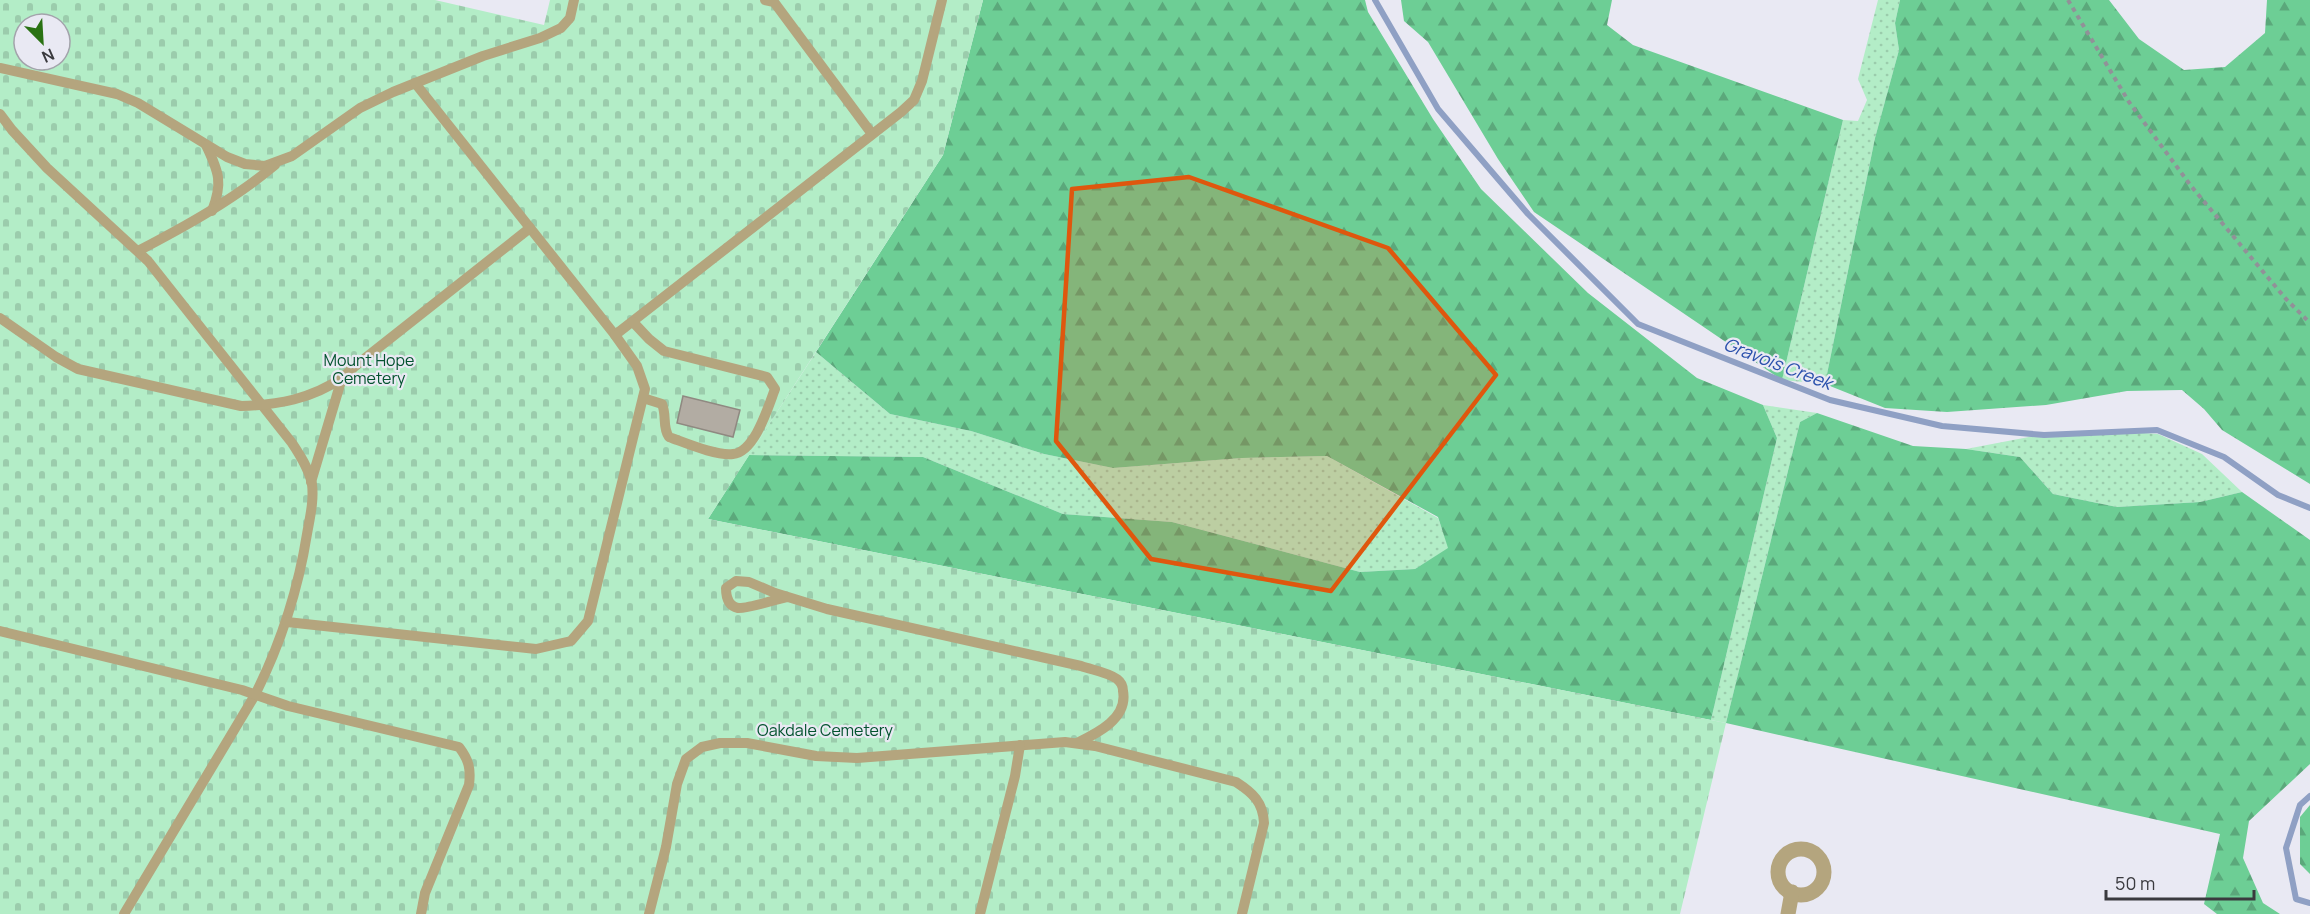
<svg xmlns="http://www.w3.org/2000/svg" width="2310" height="914" viewBox="0 0 2310 914" font-family="Manrope,sans-serif">
<style>
.grass{fill:url(#grass-dots)}
.forest{fill:url(#forest-firs)}
.cemetery{fill:url(#cemetery-stones);fill-rule:evenodd}
.lines{fill:none;stroke-linecap:round;stroke-linejoin:round}
.stream{stroke:#8fa0c4;stroke-width:6}
.building{fill:#b2aca3;stroke:#8f8981;stroke-width:1.5}
.path{stroke:#919198;stroke-width:4;stroke-dasharray:4.5 4.5;stroke-linecap:butt}
.lane{stroke:#b4a57e;stroke-width:10}
.street{stroke:#b4a57e;stroke-width:15}
.marked{fill:#df570e;fill-opacity:0.2;stroke:#df570e;stroke-width:4.5;stroke-linejoin:round}
.labels{text-anchor:middle;dominant-baseline:central;stroke-width:4.5;stroke-linejoin:round;paint-order:stroke}
.park-label{font-size:16px;fill:#03532f;stroke:#e9e9f3}
.water-label{font-size:18px;font-style:italic;fill:#2a50ac;stroke:#e9e9f3}
</style>
<defs>
<pattern id="grass-dots" width="8" height="8" patternUnits="userSpaceOnUse" patternTransform="scale(1.5)"><rect width="8" height="8" fill="#b3edc7"/><path d="M2 2h.1M6 6h.1" fill="none" stroke="#9bccac" stroke-width="1.8" stroke-linecap="round"/></pattern>
<pattern id="forest-firs" width="22" height="20" patternUnits="userSpaceOnUse" patternTransform="scale(1.5)"><rect width="22" height="20" fill="#6dce95"/><path d="M5 1l3.5 6h-7zM16 11l3.5 6h-7z" fill="#5ba87b"/></pattern>
<pattern id="cemetery-stones" width="16" height="16" patternUnits="userSpaceOnUse" patternTransform="scale(1.5)"><rect width="16" height="16" fill="#b3edc7"/><path d="M2 7V4a2 2 0 0 1 4 0v3zM10 15v-3a2 2 0 0 1 4 0v3z" fill="#9bccac"/></pattern>
</defs>
<rect width="100%" height="100%" fill="#e9e9f3"/>
<g class="grass">
<polygon points="1878,0 1900,0 1895,23 1899,50 1875,138 1825,384 1782,380 1843,120 1858,121 1867,100 1858,79"/>
<polygon points="816,352 890,414 971,431 1044,454 1113,468 1242,458 1327,456 1438,518 1449,548 1415,569 1360,572 1172,522 1063,514 923,457 749,455"/>
<polygon points="1763,405 1817,413 1800,422 1726,723 1711,720 1777,438"/>
<polygon points="2104,430 2158,434 2202,454 2242,492 2200,502 2117,507 2053,494 2020,457 1966,449 2045,434"/>
</g>
<g class="forest">
<polygon points="983,0 1365,0 1368,12 1433,119 1481,189 1588,293 1697,378 1763,405 1777,438 1711,720 708,519 749,455 923,457 1063,514 1172,522 1360,572 1415,569 1448,548 1438,517 1327,456 1242,458 1113,468 1044,454 971,431 890,414 816,352 943,155"/>
<polygon points="1401,0 1612,0 1607,25 1633,45 1843,120 1782,380 1534,212 1498,159 1428,42 1404,21"/>
<polygon points="1900,0 2109,0 2139,39 2184,70 2225,67 2265,33 2267,0 2310,0 2310,484 2222,430 2204,409 2182,390 2127,391 2046,405 1947,412 1885,408 1825,384 1875,138 1899,50 1895,23"/>
<polygon points="1817,413 1913,446 1966,449 2020,457 2053,494 2117,507 2200,502 2242,492 2310,540 2310,764 2249,821 2243,858 2263,903 2280,914 2217,914 2204,904 2220,834 1726,723 1800,422"/>
<polygon points="2310,805 2310,874 2300,864 2300,817"/>
</g>
<path class="cemetery" d="M 0,0 L 435,0 L 544,25 L 550,0 L 983,0 L 943,155 L 708,519 L 1726,723 L 1680,914 L 0,914 ZM 24,24 L 60,24 L 60,60 L 24,60 Z"/>
<g class="lines">
<g class="stream">
<polyline points="1375,0 1438,109 1528,214 1638,324 1830,400 1942,426 2044,435 2157,430 2224,457 2278,495 2310,508"/>
<polyline points="2310,796 2300,805 2286,848 2296,899 2310,903"/>
</g>
</g>
<polygon class="building" points="683,396 740,410 733,437 677,423"/>
<g class="lines">
<polyline class="path" points="2068,0 2129,102 2191,186 2286,299 2310,323"/>
<g class="lane">
<polyline points="765,0 774,2 872,134"/>
<polyline points="0,68 117,94 138,103 227,157 245,164 265,166 292,156 360,108 393,92 483,56 540,38 561,28 570,18 574,0"/>
<polyline points="415,83 615,335 901,112 914,100 922,81 942,0"/>
<path d="M 0,114 L 12,130 L 47,168 L 148,261 L 292,443 C 300,455 309,469 312,484 C 314,501 310,517 307,534 C 298,591 281,643 255,695 L 124,914"/>
<path d="M 206,145 C 219,172 223,183 212,211"/>
<path d="M 138,251 C 186,226 233,200 275,165"/>
<path d="M 0,318 L 56,357 L 78,369 L 241,406 C 278,405 311,399 342,378"/>
<path d="M 633,322 L 649,339 L 664,351 L 767,377 L 775,389 C 768,407 755,452 733,454 C 716,456 686,443 669,437 C 662,427 667,416 662,404 L 643,398"/>
<polyline points="311,482 342,378 354,367 530,228"/>
<path d="M 787,597 C 777,599 747,609 738,608 C 728,606 726,596 726,588 L 736,581 L 749,582 L 775,593 L 827,609 L 1081,666 C 1092,670 1107,672 1117,679 C 1121,682 1123,685 1123,691 C 1128,718 1098,733 1077,743"/>
<polyline points="287,622 536,649 571,641 588,621 645,389 637,366 615,335"/>
<path d="M 0,631 L 242,690 L 288,706 L 459,747 C 469,760 471,769 469,785 L 425,893 L 421,914"/>
<path d="M 649,914 L 666,847 L 677,784 L 686,759 L 702,747 L 720,743 L 747,743 L 816,756 L 857,758 L 1065,742 L 1095,746 L 1236,782 C 1253,793 1263,802 1264,823 L 1242,914"/>
<polyline points="980,914 1015,776 1020,745"/>
</g>
<g class="street">
<circle cx="1801" cy="872" r="23"/>
<polyline points="1788,914 1792,892"/>
</g>
</g>
<path class="marked" d="M 1189,177 L 1388,248 L 1496,375 L 1331,591 L 1151,559 L 1056,441 L 1072,189 Z"/>
<g class="labels">
<g class="park-label">
<text x="369" y="360">Mount Hope<tspan x="369" dy="18">Cemetery</tspan></text>
<text x="825" y="730">Oakdale Cemetery</text>
</g>
<g class="water-label">
<text transform="translate(1778 363) rotate(21)">Gravois Creek</text>
</g>
</g>
<g transform="translate(42 42) rotate(156)"><circle r="28" fill="#e9e9f3" stroke="#a3a3ab" stroke-width="1.5"/>
<path d="M0-4.5L10 22L0 15L-10 22Z" fill="#2a7213"/>
<text y="-9" font-size="16" font-weight="bold" text-anchor="middle" fill="#3a3a3e">N</text>
</g>
<path d="M2106 890v9h148v-9" fill="none" stroke="#3a3a3e" stroke-width="3"/>
<text x="2115" y="890" font-size="18" fill="#3a3a3e" stroke="#e9e9f3" stroke-width="4.5" paint-order="stroke">50 m</text>
</svg>
